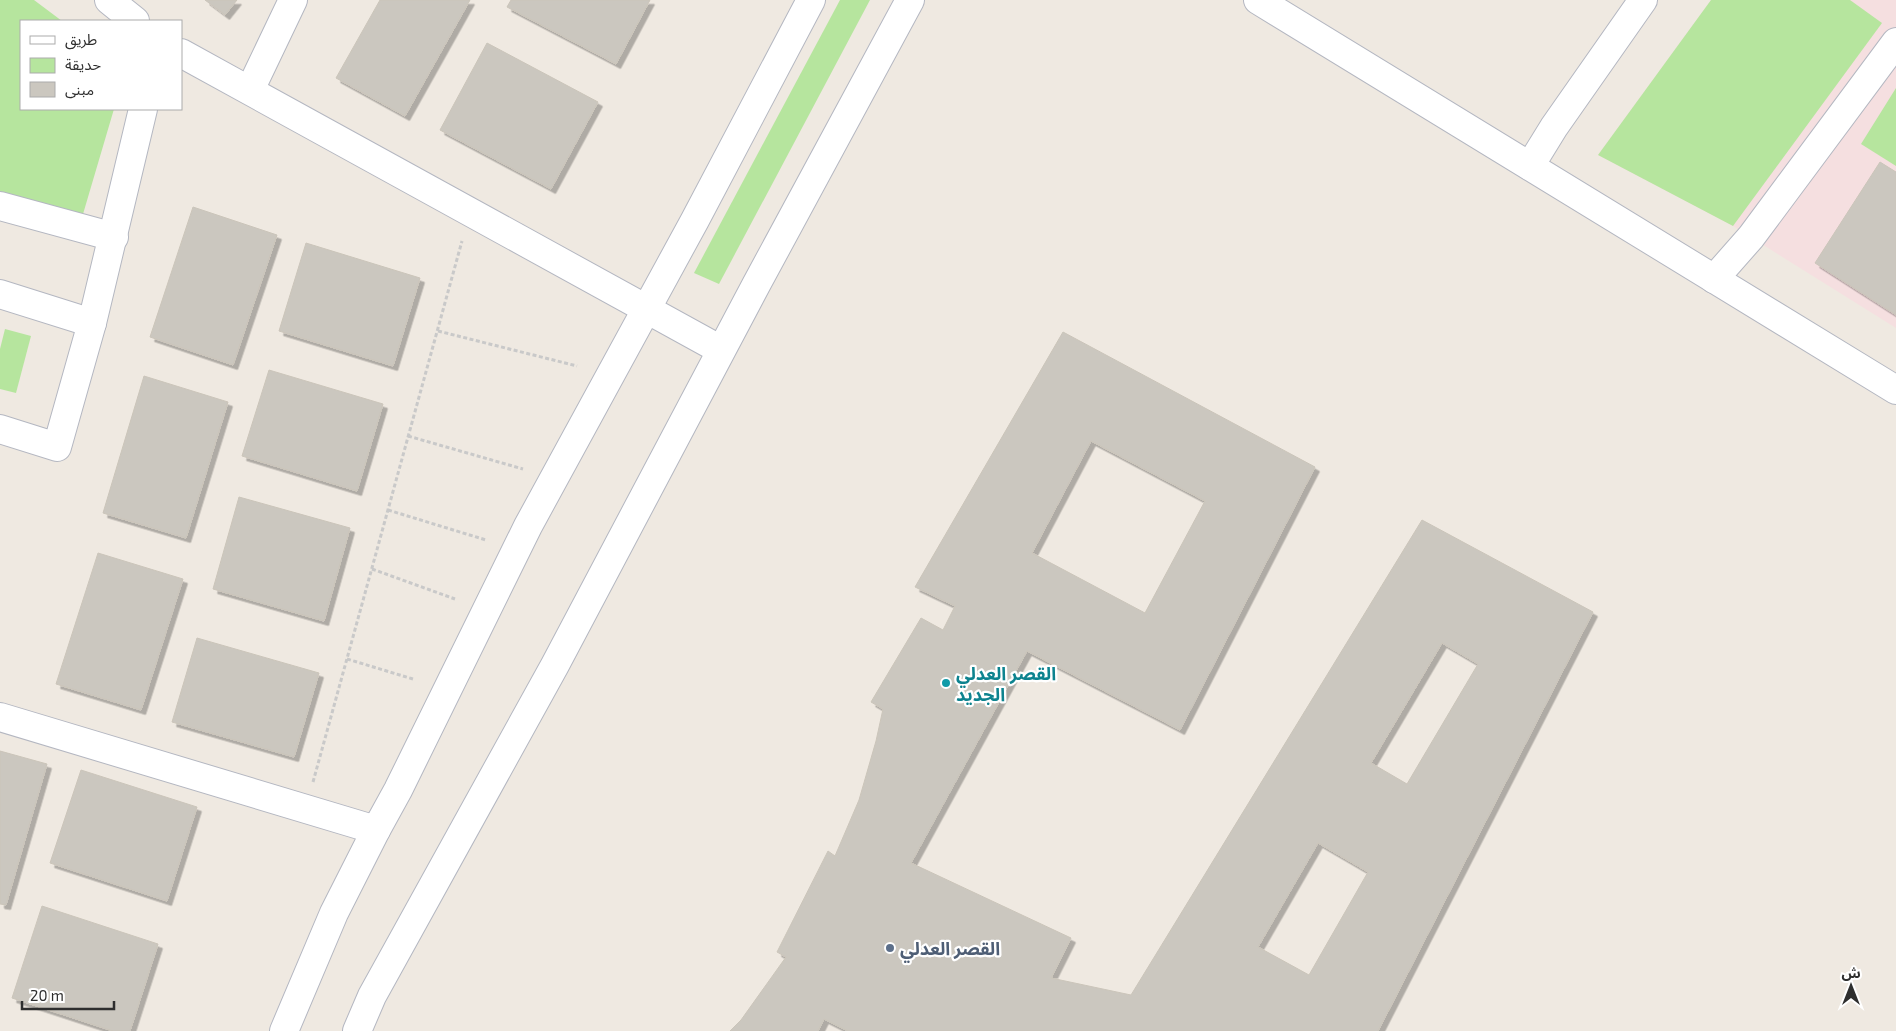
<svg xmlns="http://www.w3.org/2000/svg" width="1896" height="1031" viewBox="0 0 1896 1031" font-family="'Exo 2','Noto Sans Arabic',sans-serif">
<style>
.medical{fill:#f5dfe0}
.green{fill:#b6e59e}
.building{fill:#cbc7bf;stroke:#cbc5ba;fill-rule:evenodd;filter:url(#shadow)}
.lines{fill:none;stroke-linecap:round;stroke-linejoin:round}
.minor-casing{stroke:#b4b7c1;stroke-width:30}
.path{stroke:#c9c9c9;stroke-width:3;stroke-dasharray:4 2.5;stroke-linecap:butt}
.minor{stroke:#fff;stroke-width:28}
.culture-dot{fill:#0f9aa8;stroke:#fff;stroke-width:2}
.service-dot{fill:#5c6f8a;stroke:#fff;stroke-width:2}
.labels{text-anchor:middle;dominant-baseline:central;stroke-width:4.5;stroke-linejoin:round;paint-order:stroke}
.culture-label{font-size:18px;font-weight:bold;fill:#0d838f;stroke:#fff;text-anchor:start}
.service-label{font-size:18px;font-weight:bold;fill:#4e5e75;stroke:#fff;text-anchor:start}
</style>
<defs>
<filter id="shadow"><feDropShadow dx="4.5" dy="4.5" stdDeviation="0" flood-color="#0004"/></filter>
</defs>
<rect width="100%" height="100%" fill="#efe9e1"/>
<polygon class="medical" points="1711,0 1896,0 1896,328 1733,226 1598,155"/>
<g class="green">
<polygon points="0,0 34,0 62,21 21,21 21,109 114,109 78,231 0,208"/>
<polygon points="840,0 870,0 719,284 694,273"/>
<polygon points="1711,0 1850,0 1882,23 1733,226 1598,155"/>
<polygon points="1896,88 1896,166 1861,144"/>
<polygon points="5,329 31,336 16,393 0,389 0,349"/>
</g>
<g class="building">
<polygon points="205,0 237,0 225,15"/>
<polygon points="380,0 470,0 405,116 336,78"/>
<polygon points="511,0 650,0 616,64 507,7"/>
<polygon points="487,43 598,102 551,189 440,130"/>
<polygon points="1880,162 1896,172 1896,315 1815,263"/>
<polygon points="193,207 277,235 233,365 150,337"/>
<polygon points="306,243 420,278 393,366 279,331"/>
<path d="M 1063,332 L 1315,467 L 1180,730 L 1027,651 L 911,863 L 1071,938 L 1051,978 L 1131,995 L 1422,520 L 1593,612 L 1378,1031 L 848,1031 L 824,1019 L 818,1031 L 730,1031 L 741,1020 L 786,957 L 777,952 L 828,851 L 835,856 L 859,800 L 876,741 L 883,709 L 871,702 L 921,618 L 943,630 L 955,606 L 915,587 ZM 1091,441 L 1205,501 L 1145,613 L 1032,553 ZM 1442,643 L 1478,664 L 1407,784 L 1371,763 ZM 1318,843 L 1368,872 L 1309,975 L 1258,947 Z"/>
<polygon points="269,370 383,404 357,491 242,456"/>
<polygon points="144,376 228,402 186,538 103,513"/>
<polygon points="239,497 350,528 324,621 213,589"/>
<polygon points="98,553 183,579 141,710 56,684"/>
<polygon points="197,638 319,673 294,757 172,722"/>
<polygon points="0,751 47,764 6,905 0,904"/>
<polygon points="81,770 197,807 167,901 50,863"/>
<polygon points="42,906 158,944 130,1031 113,1031 12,998"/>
</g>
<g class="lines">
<g class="minor-casing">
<g id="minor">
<polyline points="109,0 135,21"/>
<polyline points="1258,0 1896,390"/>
<polyline points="181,53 721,350"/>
<polyline points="250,90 293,0"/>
<polyline points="1530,166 1554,127 1643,0"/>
<polyline points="0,206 114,237"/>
<polyline points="1714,279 1751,237 1896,42"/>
<polyline points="0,294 92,323"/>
<polyline points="0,429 57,447 92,323 143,109"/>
<polyline points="0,717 376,830"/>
<polyline points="284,1031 334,913 376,830 398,790 528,526 695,220 811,0"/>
<polyline points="357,1031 372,996 555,665 756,285 910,0"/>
</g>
</g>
<g class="path">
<polyline points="438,331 577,366"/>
<polyline points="408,436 523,469"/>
<polyline points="388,510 486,540"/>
<polyline points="372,569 455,599"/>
<polyline points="347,659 413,679"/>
<polyline points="313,782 462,241"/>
</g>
<use href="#minor" class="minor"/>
</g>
<circle class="culture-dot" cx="946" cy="683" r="5"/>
<circle class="service-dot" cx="890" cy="948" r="5"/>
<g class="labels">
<g class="culture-label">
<text x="956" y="673">القصر العدلي<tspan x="956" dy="21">الجديد</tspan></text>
</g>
<g class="service-label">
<text x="900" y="948">القصر العدلي</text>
</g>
</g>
<rect x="20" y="20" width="162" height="90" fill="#ffffff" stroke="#ababab"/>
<rect x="30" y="36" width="25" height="8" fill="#ffffff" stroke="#ababab"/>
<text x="65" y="45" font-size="15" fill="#2e2e2e">طريق</text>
<rect x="30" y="58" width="25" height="15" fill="#b6e59e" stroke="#ababab"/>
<text x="65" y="70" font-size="15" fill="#2e2e2e">حديقة</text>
<rect x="30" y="82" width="25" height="15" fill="#cbc7bf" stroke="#ababab"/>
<text x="65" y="95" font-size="15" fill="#2e2e2e">مبنى</text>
<g transform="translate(1851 986)" stroke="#ffffff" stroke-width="4" paint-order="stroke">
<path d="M0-4L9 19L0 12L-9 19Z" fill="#2e2e2e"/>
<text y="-8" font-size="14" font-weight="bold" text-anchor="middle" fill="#2e2e2e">ش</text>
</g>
<path d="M22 1001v8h92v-8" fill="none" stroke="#2e2e2e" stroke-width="2.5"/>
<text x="30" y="1001" font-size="15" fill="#2e2e2e" stroke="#ffffff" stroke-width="4" paint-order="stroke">20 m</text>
</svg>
